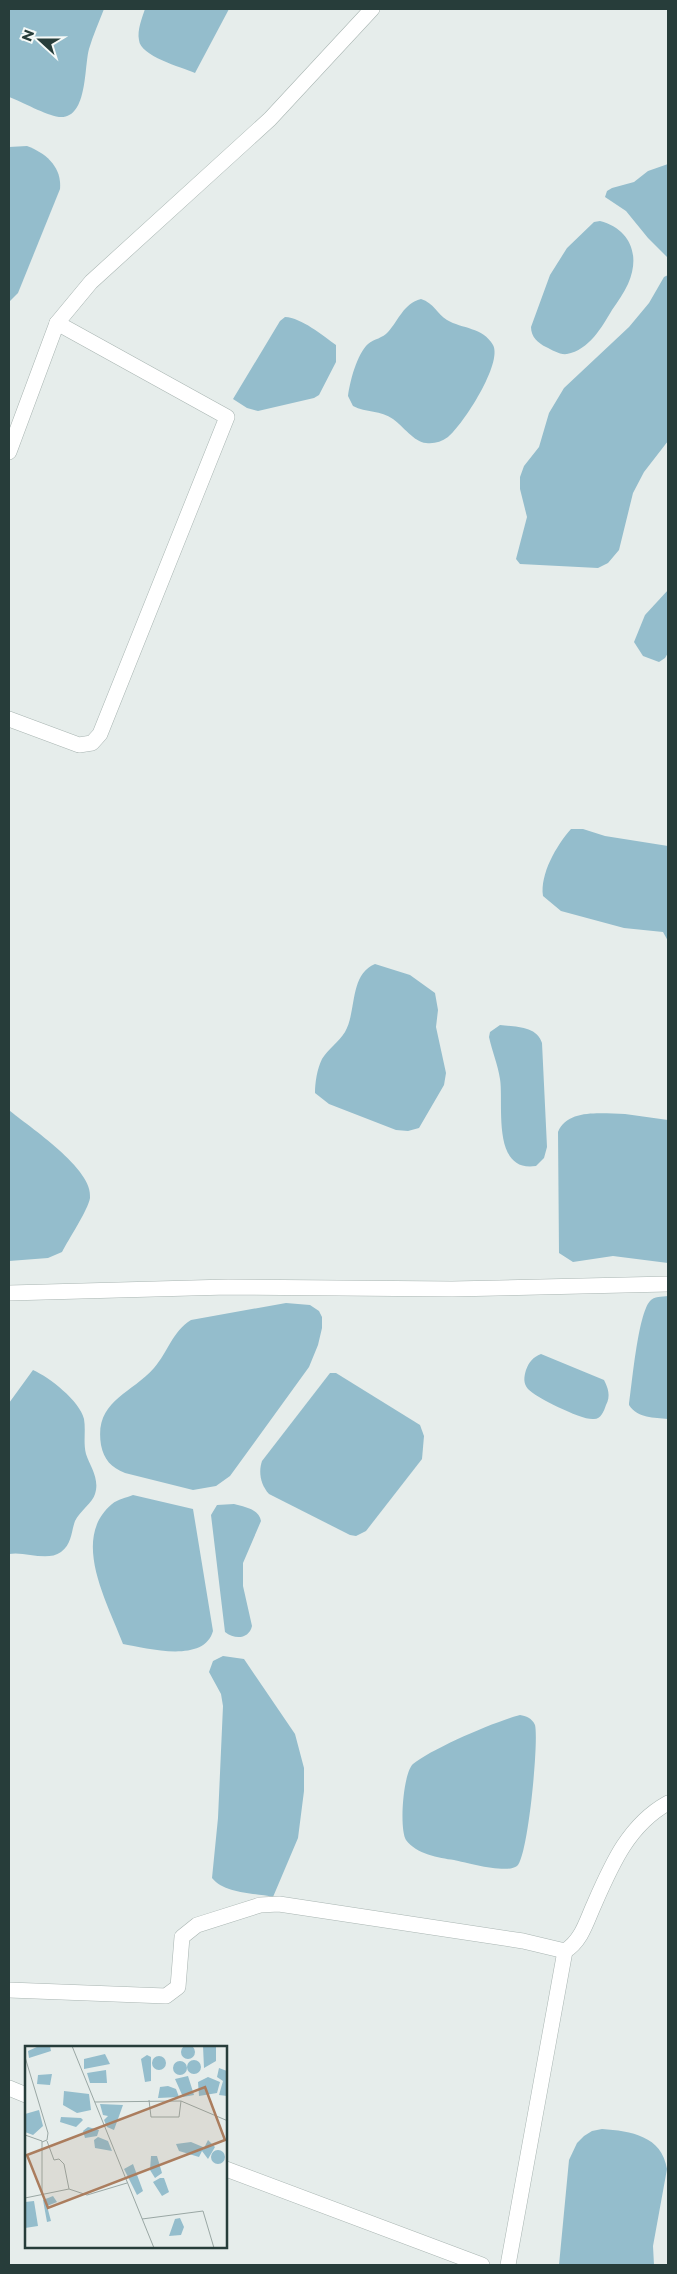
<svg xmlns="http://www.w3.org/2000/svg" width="677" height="2274" viewBox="0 0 677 2274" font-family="Montserrat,sans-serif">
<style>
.water{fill:#94bdcc}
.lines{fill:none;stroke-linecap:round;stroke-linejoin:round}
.minor-casing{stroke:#a9b5b2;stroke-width:16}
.minor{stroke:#fff;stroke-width:15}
.inset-road{fill:none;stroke:#9aa7a4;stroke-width:1}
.view{fill:#ab7d5e;fill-opacity:0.15;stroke:#ab7d5e;stroke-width:2.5}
.inset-edge{fill:none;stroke:#273d3a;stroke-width:2.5}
</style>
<rect width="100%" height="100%" fill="#e6edeb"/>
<g class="water">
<path d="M 9,9 L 104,9 C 99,22 93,35 89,49 C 84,66 88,120 59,117 C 45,115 23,102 9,97 Z"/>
<path d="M 145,9 L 229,9 L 195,73 C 181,67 140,56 139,40 C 137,30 142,18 145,9 Z"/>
<path d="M 27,146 C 46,153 62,167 60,189 L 18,293 L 9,302 L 9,147 Z"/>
<polygon points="668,164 668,258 648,238 626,211 605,197 607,191 612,188 634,182 648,171"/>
<path d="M 600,221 C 630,229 641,255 628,284 C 624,293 618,301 612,310 C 602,327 589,350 567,354 C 560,355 552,350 546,347 C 538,343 531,337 531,327 L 550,275 L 567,248 L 594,222 Z"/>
<polygon points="668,275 668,441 644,472 633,493 619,550 608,563 598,568 520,564 516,559 527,517 520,489 520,477 524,466 539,447 549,413 564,388 629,327 649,303 664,277"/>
<path d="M 421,299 C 434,303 437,314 447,320 C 462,329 483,327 493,345 C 503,363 463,425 448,437 C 441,442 434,444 426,443 C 414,442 403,426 393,419 C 381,410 366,413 353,406 L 348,396 C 350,381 357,354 368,344 C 374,339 383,338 388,332 C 399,320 403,304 421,299 Z"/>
<path d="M 285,317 C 302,318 322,335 336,345 L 336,362 L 319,395 L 314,398 L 258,411 L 247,408 L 233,399 L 280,321 Z"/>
<polygon points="668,590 668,653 665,658 659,662 643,656 634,642 645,615"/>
<path d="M 571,829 L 583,829 L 605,836 L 668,846 L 668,941 L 663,932 L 624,928 L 561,911 L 543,896 C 540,874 556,846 571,829 Z"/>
<path d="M 375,964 L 410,975 L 435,993 L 438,1010 L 436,1027 L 446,1073 L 444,1085 L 419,1128 L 408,1131 L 396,1130 L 329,1104 L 315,1093 C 315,1083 317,1069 322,1059 C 328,1049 339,1042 345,1032 C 357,1011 349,975 375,964 Z"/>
<path d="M 500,1025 C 515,1027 537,1026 542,1043 L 547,1147 L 544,1158 L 536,1166 C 491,1173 504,1104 500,1079 C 498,1065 492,1051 489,1037 L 490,1032 Z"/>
<path d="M 9,1110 C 29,1127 94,1169 90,1198 C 88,1210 68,1240 62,1252 L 48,1258 L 9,1261 Z"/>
<path d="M 625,1114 L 668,1120 L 668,1263 L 613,1256 L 573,1262 L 559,1253 L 558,1132 C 568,1108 603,1114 625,1114 Z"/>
<path d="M 668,1296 L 668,1419 C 654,1417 638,1419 629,1405 C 632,1385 638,1314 650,1301 C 654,1296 662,1297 668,1296 Z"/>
<path d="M 286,1303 L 310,1305 L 319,1311 L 322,1317 L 322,1328 L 318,1345 L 309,1367 L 230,1476 L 216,1486 L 193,1490 L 125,1473 C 111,1467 104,1460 101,1445 C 94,1401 130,1395 154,1368 C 168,1352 172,1332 191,1320 Z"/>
<path d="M 541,1354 L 604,1380 C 608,1388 611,1396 606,1405 C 604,1411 601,1419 594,1419 C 583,1421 535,1397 528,1389 C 523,1383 524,1377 526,1370 C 529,1362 533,1357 541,1354 Z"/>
<path d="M 33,1370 C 49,1377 80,1401 84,1419 C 86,1431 83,1442 86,1454 C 90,1466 100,1479 95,1494 C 93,1502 80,1511 75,1521 C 71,1532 72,1544 61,1552 C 47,1562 25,1551 9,1554 L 9,1403 Z"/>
<path d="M 330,1373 L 336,1373 L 420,1425 L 424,1436 L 422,1459 L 366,1531 L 356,1536 L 350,1535 L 269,1494 C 261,1485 258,1473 262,1461 Z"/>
<path d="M 133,1495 L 193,1509 L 213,1631 C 204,1664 146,1648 123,1644 C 108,1603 70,1539 112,1504 C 118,1499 126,1498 133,1495 Z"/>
<path d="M 234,1504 C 245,1507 259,1509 261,1521 L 243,1563 L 243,1586 L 252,1626 C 249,1639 235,1640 225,1632 L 211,1515 L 217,1505 Z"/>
<path d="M 223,1656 L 244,1659 L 295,1734 L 304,1768 L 304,1791 L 298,1838 L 273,1897 C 255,1893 225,1894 212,1878 L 218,1818 L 223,1706 L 221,1694 L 209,1672 L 213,1661 Z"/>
<path d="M 520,1715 C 526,1716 532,1718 535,1725 C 539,1740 528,1858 517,1866 C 507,1874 468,1863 454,1860 C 439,1858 416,1854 406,1840 C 399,1829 403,1773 413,1764 C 431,1749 496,1721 520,1715 Z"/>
<path d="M 602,2129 C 631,2131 662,2136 667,2169 L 653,2246 L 654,2265 L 559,2265 L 569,2160 L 577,2143 L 584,2136 L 592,2131 Z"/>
</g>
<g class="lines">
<g class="minor-casing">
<g id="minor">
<polyline points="9,452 57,323 91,282 270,119 372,9"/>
<polyline points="9,719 79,745 92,743 100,734 227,417 57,323"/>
<polyline points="9,1293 228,1287 452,1289 668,1284"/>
<path d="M 9,1990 L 166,1996 L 178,1987 L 182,1937 L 197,1925 L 260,1905 L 279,1904 L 523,1941 L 565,1951 C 581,1941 586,1923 593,1907 C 611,1866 628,1825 668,1803"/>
<polyline points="9,2088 26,2095"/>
<polyline points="226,2169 482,2265"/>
<polyline points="508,2265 565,1951"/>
</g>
</g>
<use href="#minor" class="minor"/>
</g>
<g transform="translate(25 2046)">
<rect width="202" height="202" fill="#e6edeb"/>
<path d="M156 6a7 7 0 1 1 14 0a7 7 0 1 1-14 0ZM 14,0 L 25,0 L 26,5 L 4,12 L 3,5 ZM 191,0 L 191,15 L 179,22 L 178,0 ZM 80,8 L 85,18 L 59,23 L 59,13 ZM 122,9 L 126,11 L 126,35 L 120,36 L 116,13 ZM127 17a7 7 0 1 1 14 0a7 7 0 1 1-14 0ZM162 21a7 7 0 1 1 14 0a7 7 0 1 1-14 0ZM148 22a7 7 0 1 1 14 0a7 7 0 1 1-14 0ZM 194,22 L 202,25 L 202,50 L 194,49 L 198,35 L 192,31 ZM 81,24 L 82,37 L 65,37 L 62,27 ZM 13,29 L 27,28 L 25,39 L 12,38 ZM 163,30 L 169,49 L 158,51 L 150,33 ZM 183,31 L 195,36 L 192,47 L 174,50 L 173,36 ZM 143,40 L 151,43 L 154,51 L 133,52 L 135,41 ZM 39,45 L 64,48 L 66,64 L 52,67 L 38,59 ZM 75,58 L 98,59 L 89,84 L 82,81 L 79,74 L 83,70 L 78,69 ZM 14,64 L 18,80 L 8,89 L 0,86 L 0,68 ZM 36,71 L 56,72 L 58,74 L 51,81 L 35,76 ZM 63,81 L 74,84 L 72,90 L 60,92 L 58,85 ZM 73,91 L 83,95 L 87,105 L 70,102 L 69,94 ZM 183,94 L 190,101 L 183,113 L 177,105 L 174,111 L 154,105 L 151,98 L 166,96 L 178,101 L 178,104 ZM186 111a7 7 0 1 1 14 0a7 7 0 1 1-14 0ZM 126,110 L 132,110 L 137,127 L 130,132 L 125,124 ZM 108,118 L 118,145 L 112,149 L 99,123 ZM 135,132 L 139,132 L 144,146 L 137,150 L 128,136 ZM 28,150 L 32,156 L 22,160 L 26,175 L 22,176 L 18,154 ZM 9,155 L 13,180 L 0,182 L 0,156 ZM 155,172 L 159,181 L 156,189 L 144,190 L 150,173 Z" fill="#94bdcc"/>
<path class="inset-road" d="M 47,0 L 129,202M 0,11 L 23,87 L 22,94 L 17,96M 124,54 L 126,71 L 154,71 L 156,55M 70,56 L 156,55 L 203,75M 0,89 L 17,95 L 17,148M 22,95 L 29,114 L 34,113 L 39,118 L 44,143M 0,152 L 44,143 L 62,149 L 102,137M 117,173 L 178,165 L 189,202"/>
<path class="view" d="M 180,41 L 200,94 L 23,162 L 2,109 Z"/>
<rect width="202" height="202" class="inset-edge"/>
</g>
<rect width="677" height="2274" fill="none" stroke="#273d3a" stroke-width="20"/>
<g transform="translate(40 40) rotate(291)" stroke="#f6faf8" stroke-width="4" paint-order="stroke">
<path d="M0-4L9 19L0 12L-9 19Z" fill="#273d3a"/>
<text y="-8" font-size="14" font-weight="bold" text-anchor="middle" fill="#273d3a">N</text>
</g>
</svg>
